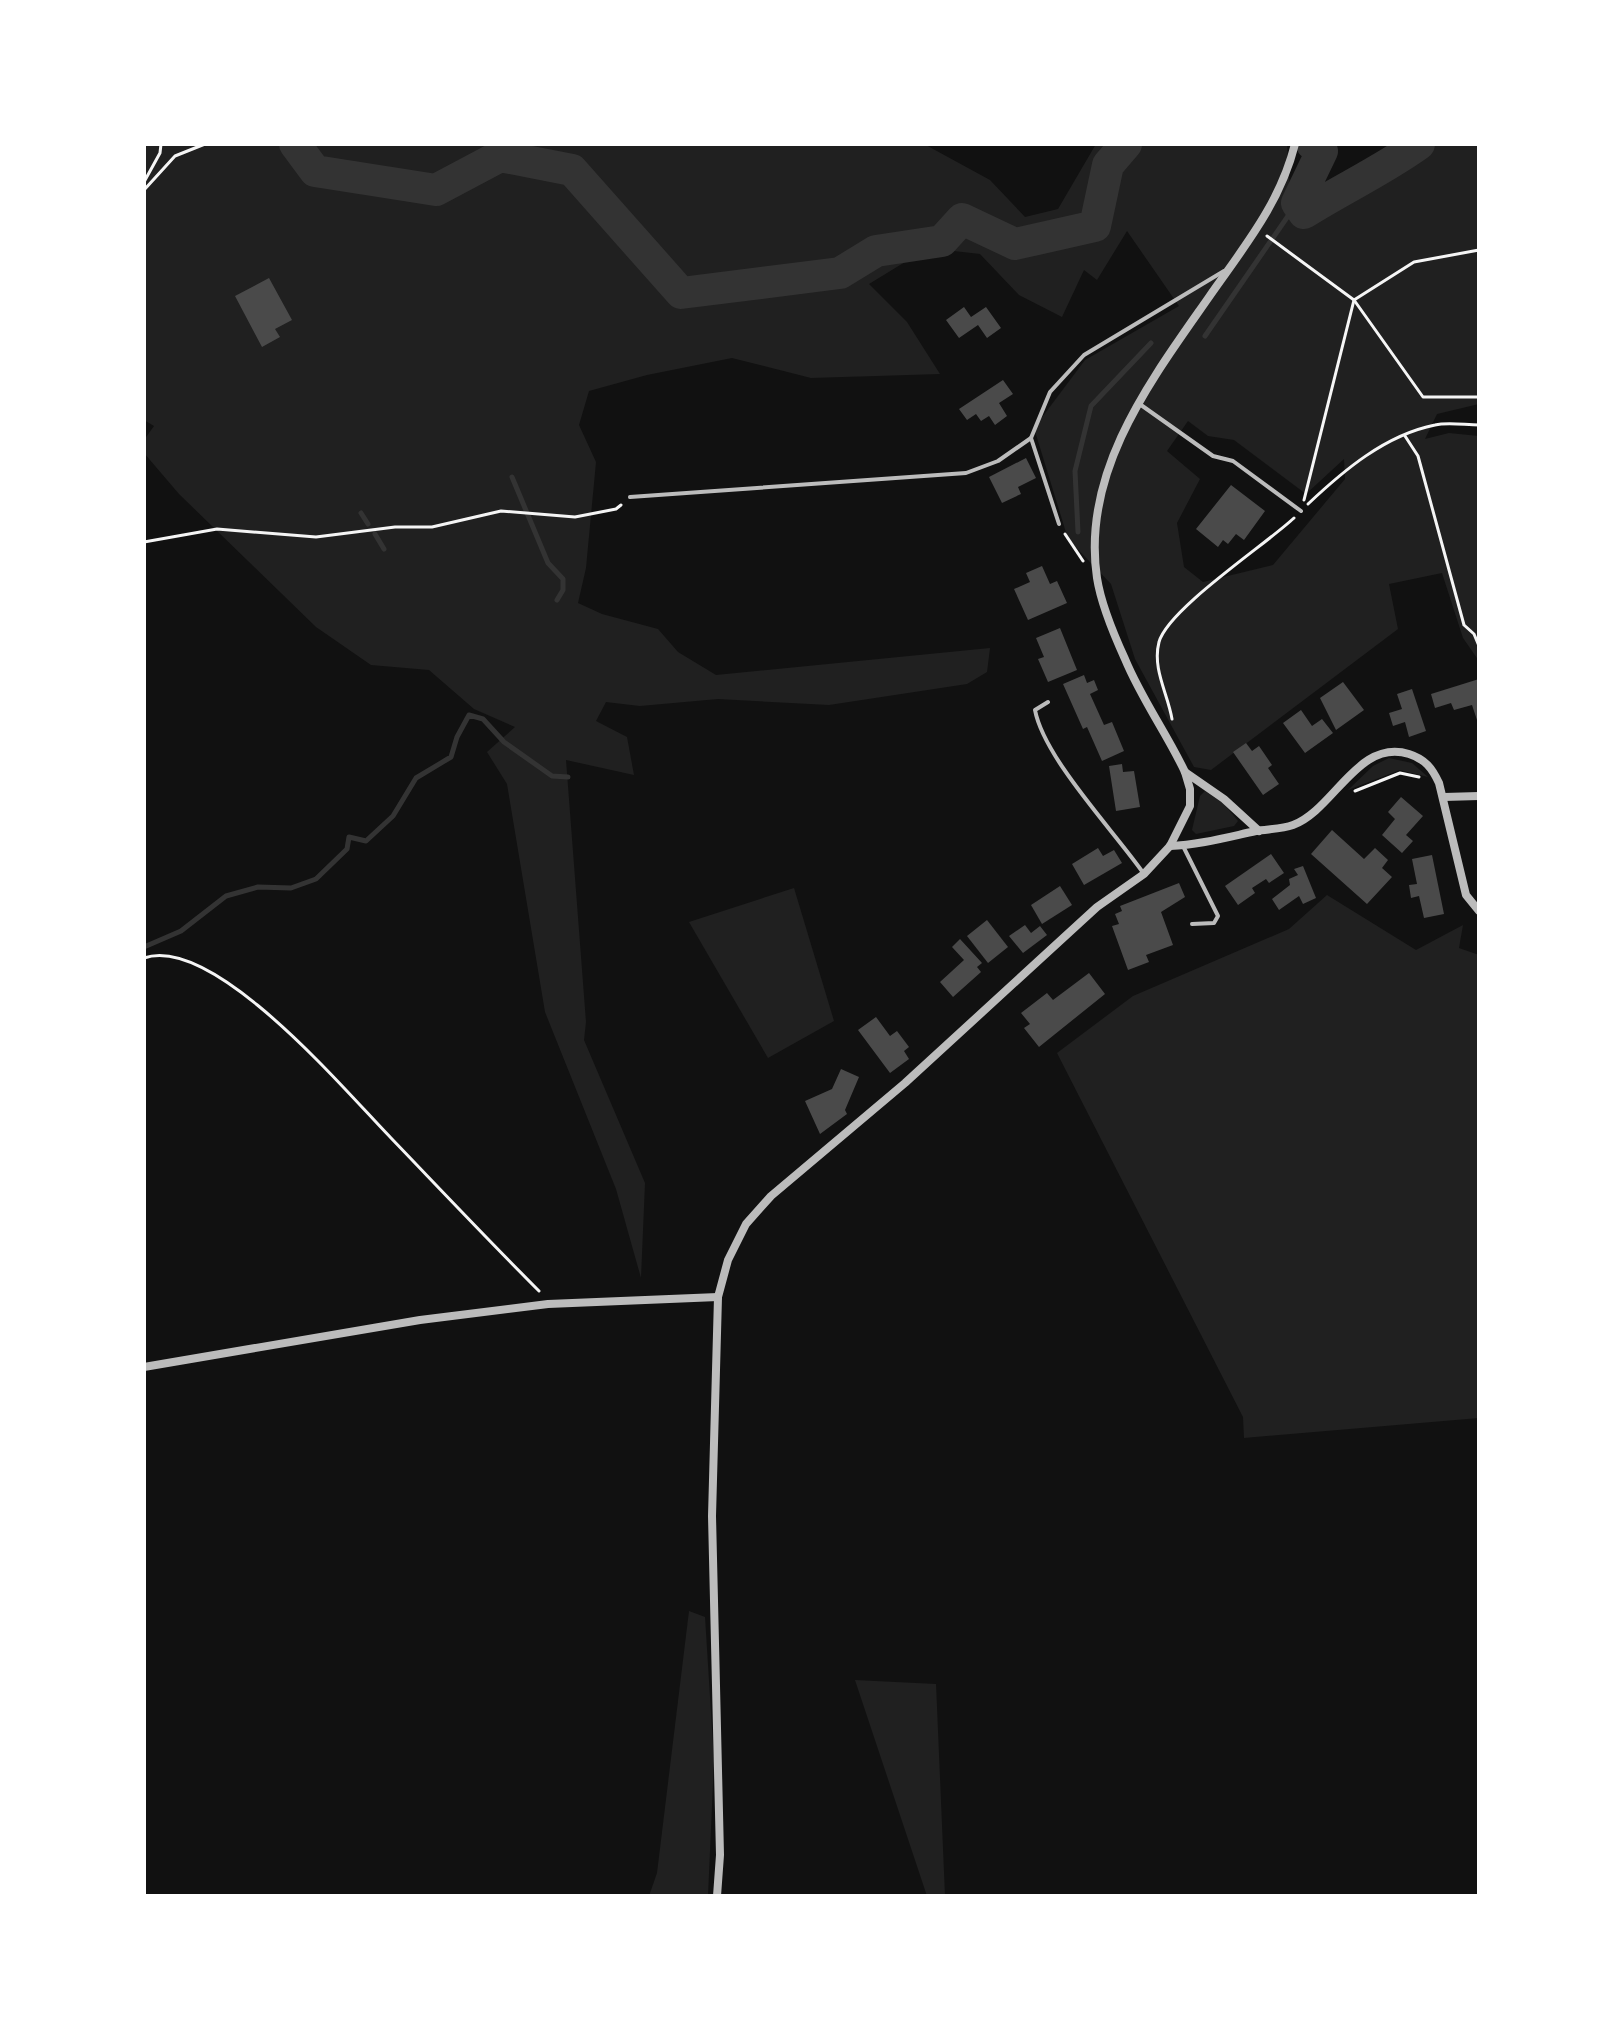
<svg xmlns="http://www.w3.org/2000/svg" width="1623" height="2040" viewBox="0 0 1623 2040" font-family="Karla,sans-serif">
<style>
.green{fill:#202020;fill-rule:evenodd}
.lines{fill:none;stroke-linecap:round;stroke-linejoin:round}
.stream{stroke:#333;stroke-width:5}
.river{stroke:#333;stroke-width:32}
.building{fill:#4a4a4a}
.path{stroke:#f5f5f5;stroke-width:3}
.service{stroke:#bcbcbc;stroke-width:4}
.minor{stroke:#bcbcbc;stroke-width:8}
</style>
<rect width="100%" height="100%" fill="#111"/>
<g class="green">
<path d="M 144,144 L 924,144 L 990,180 L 1025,217 L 1058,209 L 1096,144 L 1287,144 L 1291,206 L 1303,217 L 1392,167 L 1425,144 L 1479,144 L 1479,404 L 1437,414 L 1425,439 L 1449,433 L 1479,436 L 1479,661 L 1463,638 L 1442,573 L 1389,584 L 1398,629 L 1211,770 L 1194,767 L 1135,659 L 1111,584 L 1068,539 L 1034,428 L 1085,360 L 1179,306 L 1127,231 L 1097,280 L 1084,270 L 1062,317 L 1019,295 L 980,254 L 954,251 L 905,262 L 869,284 L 907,322 L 940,374 L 811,378 L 732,358 L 647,375 L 589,391 L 579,425 L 596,462 L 586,568 L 578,603 L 602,614 L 658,629 L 678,652 L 716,675 L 990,648 L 987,672 L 967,684 L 829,705 L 718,699 L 640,706 L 606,702 L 596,721 L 627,737 L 634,775 L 566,760 L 586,1022 L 584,1040 L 645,1183 L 641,1278 L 616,1189 L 545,1012 L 507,784 L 487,752 L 515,727 L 474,709 L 429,670 L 371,665 L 316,627 L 179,494 L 144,453 L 144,440 L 154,426 L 144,420 ZM 1188,421 L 1208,436 L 1234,440 L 1306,494 L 1344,459 L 1345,479 L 1273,565 L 1203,582 L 1184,567 L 1177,523 L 1200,479 L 1167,451 Z"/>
<polygon points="1389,758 1412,763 1428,777 1400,770 1348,790 1373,766"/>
<polygon points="1205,791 1224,804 1238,821 1234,826 1196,834 1192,830 1200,796"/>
<polygon points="794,888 834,1021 768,1058 689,922"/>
<polygon points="1327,895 1416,950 1463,925 1459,948 1479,955 1479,1418 1244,1438 1243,1417 1057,1053 1133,996 1289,929"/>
<polygon points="689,1611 705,1617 714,1761 708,1896 649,1896 657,1873"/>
<polygon points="855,1680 936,1684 945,1896 927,1896"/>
</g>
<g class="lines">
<g class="stream">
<polyline points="1205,336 1297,203"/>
<polyline points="512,477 548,563 563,579 563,590 557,600"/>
<polyline points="361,513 368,524"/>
<polyline points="1078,532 1075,471 1091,406 1151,343"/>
<polyline points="375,534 384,549"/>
<polyline points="144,947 181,931 226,896 258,887 291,888 316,879 347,849 349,837 366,841 393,816 416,778 451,757 457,737 469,715 483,719 504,742 552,776 568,777"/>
</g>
<g class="river">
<polyline points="295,144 315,171 436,190 500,156 572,170 681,293 840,273 876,251 942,241 962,219 1015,244 1095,226 1108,165 1126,144"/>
<path d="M 1312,144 L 1322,151 L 1297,203 L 1304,213 C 1342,189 1383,170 1419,144"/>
</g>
</g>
<g class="building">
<polygon points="269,278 292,320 275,329 280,337 262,347 235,296"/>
<polygon points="964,307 971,317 986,307 1001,328 987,338 978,325 959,338 946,320"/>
<polygon points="1003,380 1013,394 999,403 1007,416 995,425 989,416 981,421 976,414 967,420 959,409"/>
<polygon points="1026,458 1036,478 1018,487 1021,494 1002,503 989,477"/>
<polygon points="1231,485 1265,511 1244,540 1236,534 1228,544 1223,540 1218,547 1196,529"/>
<polygon points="1042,566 1050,584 1057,581 1067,603 1028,620 1014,589 1030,582 1026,573"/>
<polygon points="1060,628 1077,670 1048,682 1038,659 1044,657 1036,638"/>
<polygon points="1084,675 1087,683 1094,680 1098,690 1090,694 1104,725 1112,722 1124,751 1102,761 1087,727 1083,729 1063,684"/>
<polygon points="1479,679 1479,726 1472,705 1454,710 1451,703 1435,708 1431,694"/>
<polygon points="1343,682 1364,710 1336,730 1320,698"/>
<polygon points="1412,689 1426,731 1409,737 1405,722 1393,726 1389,713 1402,709 1397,694"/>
<polygon points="1301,710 1312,726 1322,719 1333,733 1305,753 1283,723"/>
<polygon points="1246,743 1252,751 1259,746 1272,765 1268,768 1279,784 1263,795 1233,752"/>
<polygon points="1122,764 1123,772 1134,771 1140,807 1116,811 1109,766"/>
<polygon points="1401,797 1423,816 1406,835 1413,841 1402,853 1382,835 1395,819 1388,812"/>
<polygon points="1332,830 1364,859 1375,848 1388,860 1382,868 1392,877 1367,904 1311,854"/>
<polygon points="1098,848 1103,856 1114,850 1122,863 1084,885 1072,864"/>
<polygon points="1271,854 1284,873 1269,883 1266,879 1252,888 1255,893 1238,905 1225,886"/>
<polygon points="1432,855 1444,914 1424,918 1419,896 1411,898 1409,885 1417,884 1412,859"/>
<polygon points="1303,866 1316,898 1303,904 1299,896 1279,910 1272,899 1290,885 1289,879 1298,875 1294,869"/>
<polygon points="1179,883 1185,897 1161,912 1173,945 1146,955 1149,962 1128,970 1112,926 1119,924 1115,914 1122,911 1120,906"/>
<polygon points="1060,886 1072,905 1042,924 1031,905"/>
<polygon points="987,920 1008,947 988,963 967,936"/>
<polygon points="1025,925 1031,933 1040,926 1047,935 1023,953 1009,936"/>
<polygon points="960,939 982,963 977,967 981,972 953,997 940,982 964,960 952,947"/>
<polygon points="1089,973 1105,994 1039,1047 1024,1028 1030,1024 1021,1013 1047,993 1053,1000"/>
<polygon points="876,1017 890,1036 897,1031 909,1047 904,1051 909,1059 890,1073 858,1030"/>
<polygon points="841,1069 859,1077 845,1110 847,1114 820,1134 805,1101 832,1089"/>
</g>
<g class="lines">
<g class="path">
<polyline points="144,182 160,153 161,144"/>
<polyline points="144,190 175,156 205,144"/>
<polyline points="1267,236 1354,300 1423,397 1479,397"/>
<polyline points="1405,436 1418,456 1464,625 1474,634 1479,646"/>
<polyline points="1304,500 1354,300 1414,262 1479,250"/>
<path d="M 1308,504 C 1343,471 1385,435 1435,425 C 1448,422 1465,425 1479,425"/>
<polyline points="1065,534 1083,561"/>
<polyline points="144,542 217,529 316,537 395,527 432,527 501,511 575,517 616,509 621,505"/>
<path d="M 1172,719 C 1168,694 1152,669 1159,642 C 1168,609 1265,545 1294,518"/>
<polyline points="1355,791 1400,773 1419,777"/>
<path d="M 144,958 C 214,934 346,1092 391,1138 C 440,1189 489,1241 539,1291"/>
</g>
<g class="service">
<polyline points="1141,405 1213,456 1233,461 1301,511"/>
<polyline points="1031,438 1059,524"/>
<polyline points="630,497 966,473 998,461 1031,438 1050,392 1084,355 1224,271"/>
<path d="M 1048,702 L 1035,710 C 1044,758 1114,831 1144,874"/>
<polyline points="1183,846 1218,916 1214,923 1192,924"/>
</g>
<g class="minor">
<polyline points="1185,772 1224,799 1259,831"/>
<polyline points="1444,797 1479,796"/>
<path d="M 1170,846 C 1199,845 1228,837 1256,831 C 1268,829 1282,829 1293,825 C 1334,810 1358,738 1409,754 C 1425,759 1432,768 1439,783 L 1466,895 L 1479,911"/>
<polyline points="144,1367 420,1320 548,1304 718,1297"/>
<path d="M 717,1896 L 720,1855 L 712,1516 L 718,1297 L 728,1260 L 746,1224 L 771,1196 L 905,1083 L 1097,907 L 1144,874 L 1170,846 L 1190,806 L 1190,789 L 1185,772 C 1167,734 1141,698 1125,659 C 1114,635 1101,604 1097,578 C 1081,471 1151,380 1209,297 C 1243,248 1280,204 1295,144"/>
</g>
</g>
<rect width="1623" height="2040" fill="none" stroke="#ffffff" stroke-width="292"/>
</svg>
